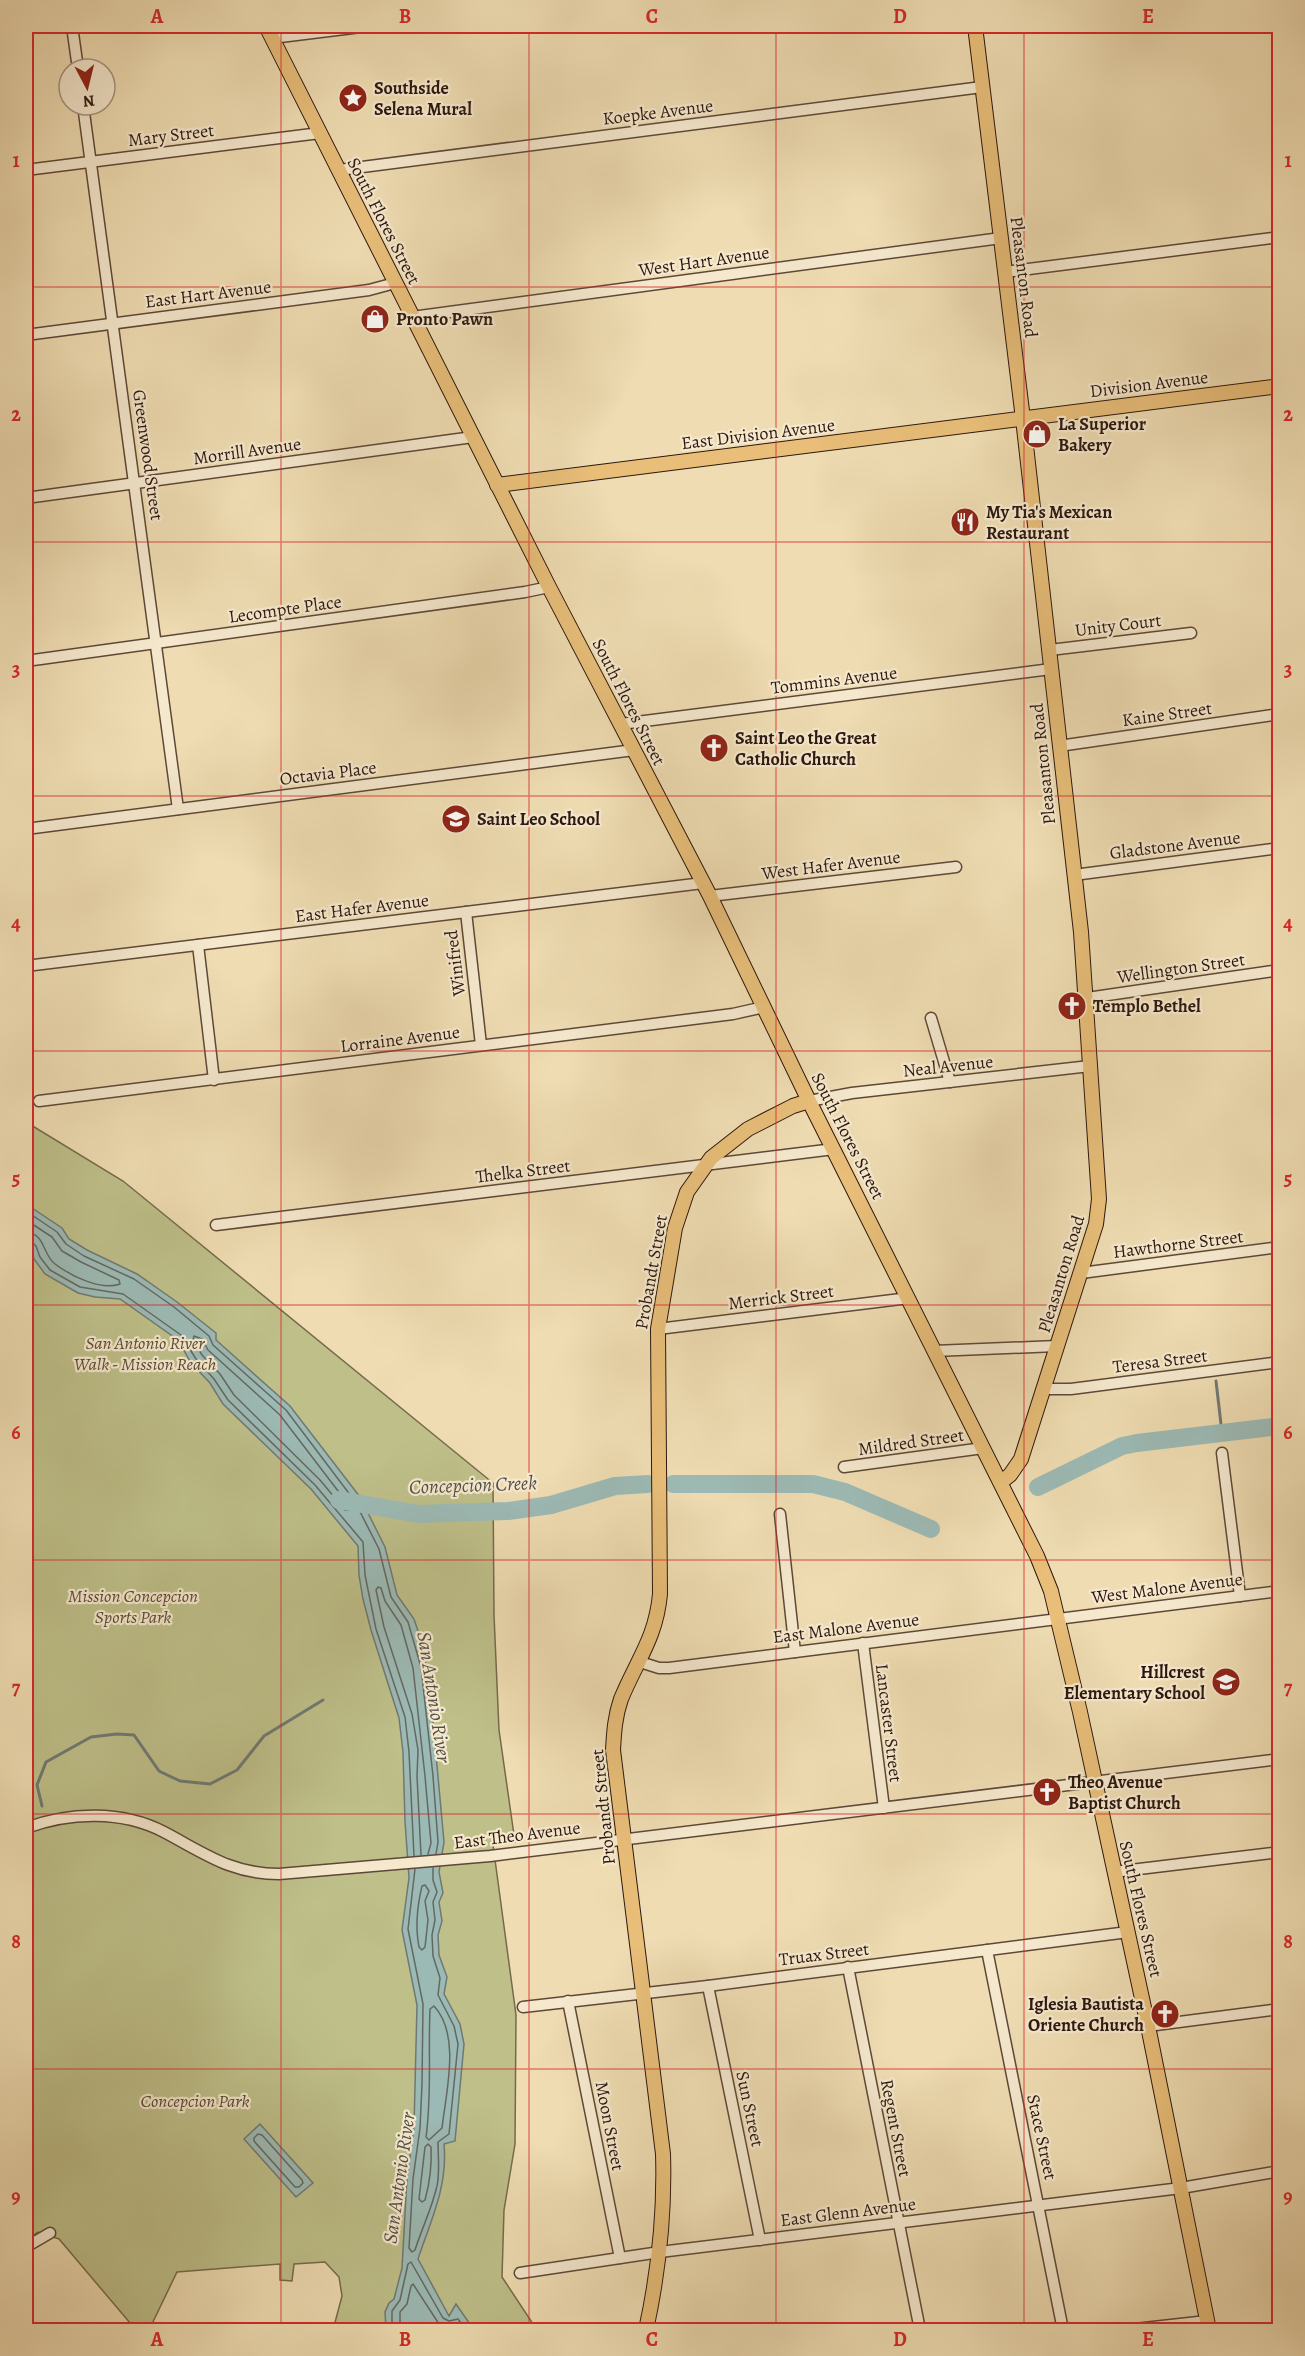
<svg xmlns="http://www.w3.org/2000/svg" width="1305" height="2356" viewBox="0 0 1305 2356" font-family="Alegreya,serif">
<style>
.green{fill:#bebf89;stroke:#756b4c;stroke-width:1.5}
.water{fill:#9cbab5;stroke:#6f7973;stroke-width:1.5}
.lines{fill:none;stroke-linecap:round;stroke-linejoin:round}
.shore{stroke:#646862;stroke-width:1.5}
.stream{stroke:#6f7973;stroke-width:3}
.river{stroke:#9cbab5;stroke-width:18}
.minor-casing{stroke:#5d4838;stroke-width:13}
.major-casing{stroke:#2c170f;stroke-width:16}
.minor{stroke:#f5e8cd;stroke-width:10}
.major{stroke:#e8be79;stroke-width:14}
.grid{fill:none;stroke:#d62828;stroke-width:1.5;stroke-opacity:0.55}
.labels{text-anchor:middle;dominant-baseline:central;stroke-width:4.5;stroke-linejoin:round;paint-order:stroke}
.poi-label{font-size:18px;font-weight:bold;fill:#2c170f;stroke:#f5e8cd;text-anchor:start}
.street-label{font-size:18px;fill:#2c170f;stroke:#f5e8cd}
.park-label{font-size:18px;font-style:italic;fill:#584934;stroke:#f5e8cd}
.water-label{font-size:20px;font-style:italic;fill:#535049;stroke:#f5e8cd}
.neatline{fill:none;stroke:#d62828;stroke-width:2}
.grid-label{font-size:20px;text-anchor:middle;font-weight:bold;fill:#d62828}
</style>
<rect width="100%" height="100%" fill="#efdcb2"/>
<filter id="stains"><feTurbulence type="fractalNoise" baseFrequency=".00333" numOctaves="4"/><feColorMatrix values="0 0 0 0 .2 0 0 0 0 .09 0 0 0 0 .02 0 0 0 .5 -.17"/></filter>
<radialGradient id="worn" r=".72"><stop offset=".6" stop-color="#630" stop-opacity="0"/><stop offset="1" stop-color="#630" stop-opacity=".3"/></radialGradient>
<polygon class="green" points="26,1122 123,1181 493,1483 494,1615 499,1730 515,1842 493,1845 516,2015 515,2144 504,2210 502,2277 537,2330 333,2330 342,2296 339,2277 325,2262 294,2264 292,2281 280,2280 280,2264 177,2272 149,2330 136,2330 59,2239 38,2232 26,2241"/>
<g class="water">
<path d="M 26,1204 L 62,1228 L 69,1239 L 87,1250 L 137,1274 L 177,1302 L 216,1333 L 216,1340 L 290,1406 L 360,1497 L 385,1547 L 397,1595 L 414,1619 L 421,1640 L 426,1666 L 433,1722 L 444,1842 L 439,1872 L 443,1893 L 439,1902 L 442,1921 L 438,1935 L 439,1955 L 447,1977 L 444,1994 L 460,2024 L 464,2044 L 455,2141 L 444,2144 C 448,2186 431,2220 418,2259 L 449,2316 L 456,2304 L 474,2330 L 386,2330 L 385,2312 L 389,2303 L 394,2299 L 402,2268 L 407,2178 L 414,2127 L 417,2005 L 402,1930 L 409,1878 L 405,1821 L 403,1752 L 399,1718 L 371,1630 L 363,1599 L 359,1575 L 358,1546 L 311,1489 L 223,1404 L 210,1383 L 191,1363 L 178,1340 L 120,1299 L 95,1297 L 78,1293 L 45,1274 L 34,1259 L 32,1250 L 26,1244 Z"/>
<polygon points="260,2124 313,2183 296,2197 244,2139"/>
</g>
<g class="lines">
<g class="shore">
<polyline points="26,1211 57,1232 66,1244 84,1256 134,1279 174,1307 209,1336 213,1345 286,1410 354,1500 379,1549 391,1597 408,1622 421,1667 433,1776 438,1842 436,1854"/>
<path d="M 26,1220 L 52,1237 L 62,1251 L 81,1262 L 119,1280 L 120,1284 C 101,1291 71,1276 55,1264 C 42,1254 46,1234 26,1232"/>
<polyline points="26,1240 31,1241 36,1246 40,1257 50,1270 80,1287 123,1294 181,1335 196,1359 214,1379 228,1400 315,1485 363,1542 365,1575 376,1629 405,1717 409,1752 414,1856"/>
<polygon points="194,1336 202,1339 208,1350 280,1415 348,1504 349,1510 345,1510 320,1480 234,1395 220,1374 202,1355 193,1340"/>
<polyline points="421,1855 417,1776 418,1750 412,1714 384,1627 376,1590 378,1587 381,1588 385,1601 401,1625 413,1668 425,1776 431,1843 428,1854"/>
<path d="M 415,1869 L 408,1929 L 423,2004 L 422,2084 L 420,2128 L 413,2179 L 409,2248 L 412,2252 L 415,2250 C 422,2228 432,2208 437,2186 C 440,2171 438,2157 438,2142 L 449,2134 L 458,2044 L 454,2026 L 438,1995 L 440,1978 L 433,1956 L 432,1935 L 435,1920 L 433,1902 L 437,1892 L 433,1880 L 433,1868"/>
<path d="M 425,1885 L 429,1891 L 425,1901 L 428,1920 L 425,1947 L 422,1950 L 419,1947 C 415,1927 417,1907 422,1886 Z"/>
<path d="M 434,2006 C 461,2035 446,2092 442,2128 L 429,2140 L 426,2137 C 432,2095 428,2052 430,2009 Z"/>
<polygon points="258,2134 262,2135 302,2180 303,2183 299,2187 295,2187 254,2141 254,2138"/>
<path d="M 428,2144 L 431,2147 C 432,2166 430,2182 425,2200 L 422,2202 L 419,2199 L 425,2147 Z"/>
<polyline points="392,2330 392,2311 400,2300 408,2264 411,2262 443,2318 449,2321 458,2319 466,2330"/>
<polyline points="400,2330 400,2312 407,2304 411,2286 413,2284 439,2324 457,2330"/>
</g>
<g class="stream">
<polyline points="1216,1381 1222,1433"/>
<polyline points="42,1806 37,1785 46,1762 91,1737 117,1734 134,1735 159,1771 180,1781 210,1784 237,1770 264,1736 323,1700"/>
</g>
<g class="river">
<polyline points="673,1484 813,1484 845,1492 931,1529"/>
<polyline points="1038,1487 1122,1446 1137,1443 1280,1426"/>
<polyline points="339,1500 418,1514 508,1511 551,1505 615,1486 648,1484"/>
</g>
<g class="minor-casing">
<g id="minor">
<polyline points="72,26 78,69"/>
<polyline points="272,38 369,26"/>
<polyline points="83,105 178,809"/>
<polyline points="26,170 320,133"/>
<polyline points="339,170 982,87"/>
<polyline points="1005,272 1280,237"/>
<polyline points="412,317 1001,238"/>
<polyline points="26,335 369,290 395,283"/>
<polyline points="26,498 473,437"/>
<polyline points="1050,650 1191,633"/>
<polyline points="26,661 525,592 549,587"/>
<polyline points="621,724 1051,669"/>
<polyline points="1059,746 1280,714"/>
<polyline points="26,829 634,750"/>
<polyline points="1074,875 1280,848"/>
<polyline points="710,896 956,867"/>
<polyline points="466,912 481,1045"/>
<polyline points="198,945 214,1080"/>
<polyline points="26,966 703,883"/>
<polyline points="1087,998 1280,970"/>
<polyline points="931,1018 950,1082"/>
<polyline points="39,1101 733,1014 764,1007"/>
<polyline points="809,1101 852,1093 1090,1066"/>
<polyline points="216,1225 834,1149"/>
<polyline points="1081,1273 1280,1247"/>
<polyline points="658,1329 909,1298"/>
<polyline points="934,1351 1057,1346"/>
<polyline points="1044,1389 1071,1389 1280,1362"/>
<polyline points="1222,1453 1240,1596"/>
<polyline points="844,1467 983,1448"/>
<polyline points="780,1514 795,1652"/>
<polyline points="863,1643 884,1808"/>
<polyline points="640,1662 659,1668 669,1668 1280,1591"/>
<path d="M 26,1828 C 69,1812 122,1810 164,1832 C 204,1853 231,1874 279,1874 L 490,1856 L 1280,1759"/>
<polyline points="1114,1872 1280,1852"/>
<polyline points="987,1950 1063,2330"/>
<polyline points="848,1967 920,2330"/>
<polyline points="708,1986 760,2240"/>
<polyline points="568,2001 620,2258"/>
<polyline points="523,2007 708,1986 1128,1932"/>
<polyline points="1148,2026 1280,2009"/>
<polyline points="26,2247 50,2233"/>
<polyline points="520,2273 660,2252 1181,2188 1280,2171"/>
<polyline points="1126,2330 1207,2321"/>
</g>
</g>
<g class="major-casing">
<g id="major">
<polyline points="266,26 549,587 710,896 809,1101 1037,1556 1051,1591 1080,1712 1148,2026 1209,2330"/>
<polyline points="975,26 1023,419 1081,932 1099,1199 1096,1224 1021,1459 1010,1475 1001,1482"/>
<polyline points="497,485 1280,386"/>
<path d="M 646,2330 C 659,2270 665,2216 663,2154 L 613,1750 C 614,1732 615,1716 621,1699 C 637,1660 656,1638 660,1594 L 658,1329 L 675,1228 L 687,1192 L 711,1158 L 748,1129 L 793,1106 L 809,1101"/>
</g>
</g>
<use href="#minor" class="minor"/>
<use href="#major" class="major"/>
</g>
<path class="grid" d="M 281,26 L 281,2330M 529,26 L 529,2330M 776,26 L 776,2330M 1024,26 L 1024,2330M 26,287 L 1280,287M 26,542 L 1280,542M 26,796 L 1280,796M 26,1051 L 1280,1051M 26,1305 L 1280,1305M 26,1560 L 1280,1560M 26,1814 L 1280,1814M 26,2069 L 1280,2069"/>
<defs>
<g id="sight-disc" transform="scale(1.5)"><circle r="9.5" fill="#8f2418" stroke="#f5e8cd"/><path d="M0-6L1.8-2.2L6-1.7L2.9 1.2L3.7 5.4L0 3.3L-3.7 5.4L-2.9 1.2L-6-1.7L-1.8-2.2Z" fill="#fff"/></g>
<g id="shop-disc" transform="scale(1.5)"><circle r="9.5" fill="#8f2418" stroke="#f5e8cd"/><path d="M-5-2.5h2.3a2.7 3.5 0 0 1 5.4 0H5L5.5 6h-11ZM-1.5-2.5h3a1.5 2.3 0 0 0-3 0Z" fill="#fff"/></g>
<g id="restaurant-disc" transform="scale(1.5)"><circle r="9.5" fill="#8f2418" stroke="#f5e8cd"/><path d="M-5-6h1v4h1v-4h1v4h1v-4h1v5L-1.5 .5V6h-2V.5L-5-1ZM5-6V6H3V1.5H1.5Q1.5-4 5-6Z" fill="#fff"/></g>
<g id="church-disc" transform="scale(1.5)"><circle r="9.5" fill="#8f2418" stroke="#f5e8cd"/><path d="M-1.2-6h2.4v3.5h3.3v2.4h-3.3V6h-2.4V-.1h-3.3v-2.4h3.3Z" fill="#fff"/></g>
<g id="school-disc" transform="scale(1.5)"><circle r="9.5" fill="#8f2418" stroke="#f5e8cd"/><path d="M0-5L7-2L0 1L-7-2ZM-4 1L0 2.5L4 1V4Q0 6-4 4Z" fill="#fff"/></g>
</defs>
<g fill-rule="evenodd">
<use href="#sight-disc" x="353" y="98"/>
<use href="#shop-disc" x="375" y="319"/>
<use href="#shop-disc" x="1037" y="434"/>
<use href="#restaurant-disc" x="965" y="522"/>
<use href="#church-disc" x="714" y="748"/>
<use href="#school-disc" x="456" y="819"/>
<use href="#church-disc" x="1072" y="1006"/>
<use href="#school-disc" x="1226" y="1682"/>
<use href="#church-disc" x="1047" y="1792"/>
<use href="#church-disc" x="1165" y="2014"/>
</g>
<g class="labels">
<g class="poi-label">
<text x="374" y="88">Southside<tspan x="374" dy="21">Selena Mural</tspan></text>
<text x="396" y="319">Pronto Pawn</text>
<text x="1058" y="424">La Superior<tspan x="1058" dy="21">Bakery</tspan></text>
<text x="986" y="512">My Tia's Mexican<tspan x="986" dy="21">Restaurant</tspan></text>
<text x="735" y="738">Saint Leo the Great<tspan x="735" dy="21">Catholic Church</tspan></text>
<text x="477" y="819">Saint Leo School</text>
<text x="1093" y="1006">Templo Bethel</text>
<text x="1205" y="1672" text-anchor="end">Hillcrest<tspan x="1205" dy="21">Elementary School</tspan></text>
<text x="1068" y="1782">Theo Avenue<tspan x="1068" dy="21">Baptist Church</tspan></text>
<text x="1144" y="2004" text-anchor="end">Iglesia Bautista<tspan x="1144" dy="21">Oriente Church</tspan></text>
</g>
<g class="street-label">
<text transform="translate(658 112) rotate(-7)">Koepke Avenue</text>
<text transform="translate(171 135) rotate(-7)">Mary Street</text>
<text transform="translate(384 221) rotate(63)">South Flores Street</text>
<text transform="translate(704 261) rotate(-8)">West Hart Avenue</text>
<text transform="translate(1024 277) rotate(83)">Pleasanton Road</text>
<text transform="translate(208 294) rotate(-7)">East Hart Avenue</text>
<text transform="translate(1149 384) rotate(-7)">Division Avenue</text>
<text transform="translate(758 434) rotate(-7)">East Division Avenue</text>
<text transform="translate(247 451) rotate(-8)">Morrill Avenue</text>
<text transform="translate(148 455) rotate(82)">Greenwood Street</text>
<text transform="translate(285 609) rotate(-8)">Lecompte Place</text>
<text transform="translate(1118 625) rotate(-7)">Unity Court</text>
<text transform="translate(834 680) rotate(-7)">Tommins Avenue</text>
<text transform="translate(629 702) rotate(63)">South Flores Street</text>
<text transform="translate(1167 714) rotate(-8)">Kaine Street</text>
<text transform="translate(1043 764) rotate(-96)">Pleasanton Road</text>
<text transform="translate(328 773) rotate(-7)">Octavia Place</text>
<text transform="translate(1175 845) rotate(-7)">Gladstone Avenue</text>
<text transform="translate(831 865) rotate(-7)">West Hafer Avenue</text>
<text transform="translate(362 908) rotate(-7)">East Hafer Avenue</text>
<text transform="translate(455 963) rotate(-97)">Winifred</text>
<text transform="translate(1181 968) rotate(-8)">Wellington Street</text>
<text transform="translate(400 1039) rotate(-7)">Lorraine Avenue</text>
<text transform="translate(948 1066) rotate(-6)">Neal Avenue</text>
<text transform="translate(848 1136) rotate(63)">South Flores Street</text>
<text transform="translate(523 1171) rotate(-7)">Thelka Street</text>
<text transform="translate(1178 1244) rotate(-7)">Hawthorne Street</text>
<text transform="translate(651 1272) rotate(-80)">Probandt Street</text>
<text transform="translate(1061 1274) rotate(-73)">Pleasanton Road</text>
<text transform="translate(781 1297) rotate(-7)">Merrick Street</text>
<text transform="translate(1160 1361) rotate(-7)">Teresa Street</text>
<text transform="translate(911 1442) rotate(-8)">Mildred Street</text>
<text transform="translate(1167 1588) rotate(-7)">West Malone Avenue</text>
<text transform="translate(846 1628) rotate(-7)">East Malone Avenue</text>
<text transform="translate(889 1723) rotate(83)">Lancaster Street</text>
<text transform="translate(603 1807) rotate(-96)">Probandt Street</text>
<text transform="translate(517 1835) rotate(-7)">East Theo Avenue</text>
<text transform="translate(1141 1909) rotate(77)">South Flores Street</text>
<text transform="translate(824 1954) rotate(-7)">Truax Street</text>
<text transform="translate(750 2109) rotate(78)">Sun Street</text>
<text transform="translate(610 2126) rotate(79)">Moon Street</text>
<text transform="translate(896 2128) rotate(79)">Regent Street</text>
<text transform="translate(1042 2137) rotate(78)">Stace Street</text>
<text transform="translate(848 2212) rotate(-7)">East Glenn Avenue</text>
</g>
<g class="park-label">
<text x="145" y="1343">San Antonio River<tspan x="145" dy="21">Walk - Mission Reach</tspan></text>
<text x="133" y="1596">Mission Concepcion<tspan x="133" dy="21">Sports Park</tspan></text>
<text x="195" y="2101">Concepcion Park</text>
</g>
<g class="water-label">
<text transform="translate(473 1485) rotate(-2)">Concepcion Creek</text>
<text transform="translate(434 1697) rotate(81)">San Antonio River</text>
<text transform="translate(399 2178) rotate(-82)">San Antonio River</text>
</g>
</g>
<rect width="1305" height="2356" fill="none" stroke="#efdcb2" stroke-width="66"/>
<g transform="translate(87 87) rotate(173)"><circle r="28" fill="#f5e8cd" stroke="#a59481" stroke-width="1.5"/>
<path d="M0-4.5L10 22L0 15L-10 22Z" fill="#8f2418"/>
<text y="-9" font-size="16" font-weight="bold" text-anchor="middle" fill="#2c170f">N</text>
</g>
<rect x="33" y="33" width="1239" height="2290" class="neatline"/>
<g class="grid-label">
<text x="157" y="23">A</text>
<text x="405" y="23">B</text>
<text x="652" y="23">C</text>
<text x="900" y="23">D</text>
<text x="1148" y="23">E</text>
<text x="16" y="167">1</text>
<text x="1288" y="167">1</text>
<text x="16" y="421">2</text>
<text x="1288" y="421">2</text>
<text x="16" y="676">3</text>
<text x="1288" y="676">3</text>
<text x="16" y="930">4</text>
<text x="1288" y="930">4</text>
<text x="16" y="1185">5</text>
<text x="1288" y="1185">5</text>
<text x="16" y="1439">6</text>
<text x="1288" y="1439">6</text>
<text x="16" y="1694">7</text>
<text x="1288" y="1694">7</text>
<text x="16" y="1948">8</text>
<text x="1288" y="1948">8</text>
<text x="16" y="2203">9</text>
<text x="1288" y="2203">9</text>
<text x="157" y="2346">A</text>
<text x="405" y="2346">B</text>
<text x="652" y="2346">C</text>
<text x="900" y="2346">D</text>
<text x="1148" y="2346">E</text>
</g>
<rect width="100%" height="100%" filter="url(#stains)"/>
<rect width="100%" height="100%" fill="url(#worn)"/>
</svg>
